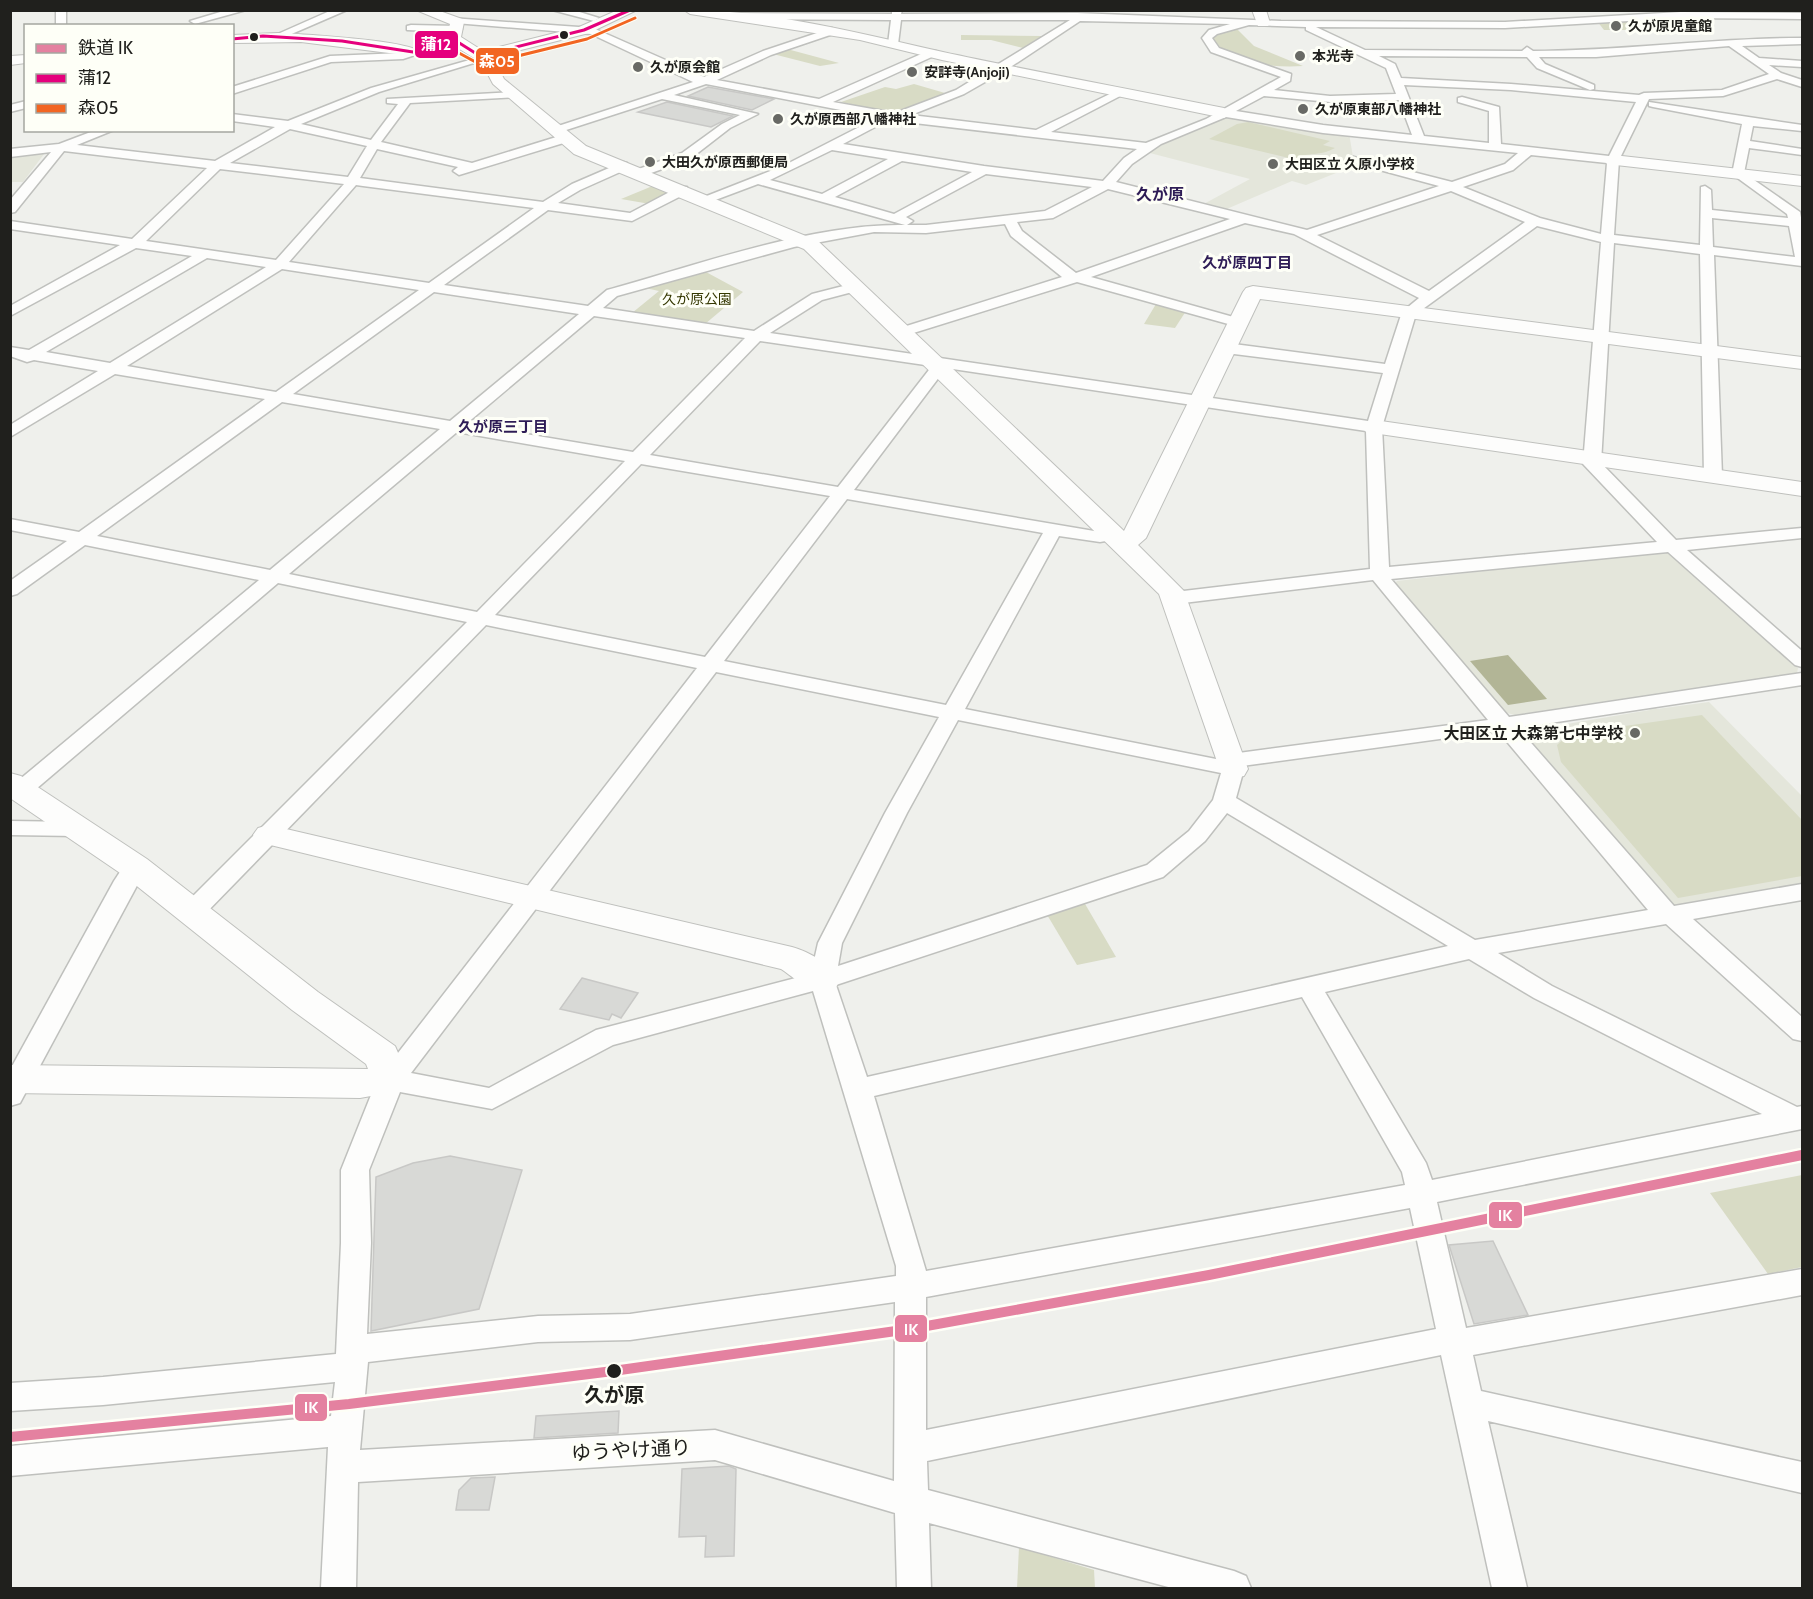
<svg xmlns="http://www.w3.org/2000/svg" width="1813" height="1599" viewBox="0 0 1813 1599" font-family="Cabin,'Noto Sans JP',sans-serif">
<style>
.built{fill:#e4e6db}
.green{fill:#d8dbc5}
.water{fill:#b2b596}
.building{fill:#d8d9d6;stroke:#c8c8c6;stroke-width:1.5}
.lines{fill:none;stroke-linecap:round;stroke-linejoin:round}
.street-casing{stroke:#bfc0bd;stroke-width:3}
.secondary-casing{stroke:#bfc0bd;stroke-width:2}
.street{fill:#fdfdfc;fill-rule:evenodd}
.secondary{fill:#fdfdfc;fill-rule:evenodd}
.bus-1-casing{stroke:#fefff7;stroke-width:5}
.bus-2-casing{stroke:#fefff7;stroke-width:5}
.bus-1{stroke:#e5007d;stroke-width:3}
.bus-2{stroke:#f26522;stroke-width:3}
.rail-1-casing{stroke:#fefff7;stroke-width:15}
.rail-1{stroke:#e481a0;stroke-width:10}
.poi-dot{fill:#686965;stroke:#fefff7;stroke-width:2}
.bus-dot{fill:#20201d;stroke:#fefff7;stroke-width:2}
.labels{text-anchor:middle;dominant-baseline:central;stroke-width:6;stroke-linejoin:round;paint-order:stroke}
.far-poi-label{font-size:14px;font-weight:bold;fill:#20201d;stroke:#fefff7;text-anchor:start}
.far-park-label{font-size:14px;fill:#343700;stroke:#fefff7}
.far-neighbourhood-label{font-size:15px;font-weight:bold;fill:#2e1c56;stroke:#fefff7}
.far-quarter-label{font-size:16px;font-weight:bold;fill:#2e1c56;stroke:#fefff7}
.poi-label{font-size:16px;font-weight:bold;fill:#20201d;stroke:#fefff7;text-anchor:end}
.near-stop-label{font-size:20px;font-weight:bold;fill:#20201d;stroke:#fefff7}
.near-street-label{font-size:20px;fill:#20201d;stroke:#fefff7}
.line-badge{stroke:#fefff7;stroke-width:2}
.badge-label{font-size:16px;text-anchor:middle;font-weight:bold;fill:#fff}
</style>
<rect width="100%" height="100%" fill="#eff0ec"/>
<g class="built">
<polygon points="1226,115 1349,133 1354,163 1348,166 1351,167 1306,185 1292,181 1222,211 1200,206 1250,179 1146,152 1158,143 1196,131"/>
<polygon points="44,154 23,182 11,182 10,156"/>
<polygon points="1658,551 1670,554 1798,668 1797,673 1645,696 1657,709 1709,702 1802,796 1802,887 1682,909 1670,905 1527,737 1531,730 1650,710 1637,697 1515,715 1503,712 1394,584 1397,581"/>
</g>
<g class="green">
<polygon points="1654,18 1674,30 1604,30 1597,21"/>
<path d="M 1236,28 L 1254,46 L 1303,66 C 1273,68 1232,64 1212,39 L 1218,33 Z"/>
<polygon points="961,35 1042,36 1023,48 991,40 961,40"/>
<polygon points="787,49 839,63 820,66 773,54"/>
<polygon points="914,84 945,93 896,114 841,102 885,87 896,89"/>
<path d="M 1248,122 L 1330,141 L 1323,145 L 1335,148 C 1318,157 1311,151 1293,159 L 1209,139 L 1237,124 Z"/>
<polygon points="655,185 673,192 650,204 621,199"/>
<polygon points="706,272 743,292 705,324 632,313 659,291 645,288"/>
<polygon points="1156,304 1186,311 1175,328 1144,324"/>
<polygon points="1702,715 1802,820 1802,876 1678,898 1561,762 1557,745 1569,734"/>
<polygon points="1081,897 1116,957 1077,965 1043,908"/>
<polygon points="1802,1175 1802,1267 1768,1274 1710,1193"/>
<polygon points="1019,1547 1094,1570 1095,1588 1017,1588"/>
</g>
<polygon class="water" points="1508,655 1547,699 1508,705 1470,661"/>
<g class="building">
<polygon points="708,87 774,99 752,110 688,96"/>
<polygon points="667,102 733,116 711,127 638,112"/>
<polygon points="582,978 638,993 621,1018 612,1014 609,1020 560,1009"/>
<polygon points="450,1156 522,1170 479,1309 371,1331 376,1177 413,1163"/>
<polygon points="1493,1241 1528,1315 1474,1324 1449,1245"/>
<polygon points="619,1411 618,1433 534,1438 536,1416"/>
<polygon points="729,1466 736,1469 734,1556 705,1557 706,1536 679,1537 682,1469"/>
<polygon points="495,1477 489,1510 456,1510 459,1490 471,1478"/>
</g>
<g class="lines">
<g class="street-casing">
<g id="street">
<rect x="56" y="10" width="10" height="16"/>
<polygon points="227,10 246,10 195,24 190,21"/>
<polygon points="332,10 347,10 280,39 271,37"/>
<polygon points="552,10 573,10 599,18 594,21"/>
<path d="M 892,10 L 902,10 L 901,14 L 1077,13 L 1281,21 L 1505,22 L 1681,12 L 1802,13 L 1802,19 L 1681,18 L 1505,28 L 1316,27 L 1365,50 L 1522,51 L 1527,47 L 1533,51 C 1623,51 1712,38 1802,38 L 1802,44 L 1742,46 L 1759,58 L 1802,61 L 1802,67 L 1769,65 L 1781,73 L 1802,80 L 1802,87 L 1777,79 L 1723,96 L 1649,99 L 1619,160 L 1614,235 L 1700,245 L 1701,187 L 1705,186 L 1711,190 L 1712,210 L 1788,218 L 1787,214 L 1732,174 L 1742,124 L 1653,107 L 1649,106 L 1649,102 L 1802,125 L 1802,131 L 1753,126 L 1750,141 L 1802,149 L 1802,155 L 1749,148 L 1744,173 L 1800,212 L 1802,223 L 1802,266 L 1714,255 L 1722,476 L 1713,481 L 1704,476 L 1700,254 L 1614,243 L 1601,463 L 1676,540 L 1802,528 L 1802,538 L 1687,550 L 1802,651 L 1802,667 L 1795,665 L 1668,552 L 1391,579 L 1509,717 L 1802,673 L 1802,685 L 1518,728 L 1674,906 L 1802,884 L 1802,900 L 1693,919 L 1802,1017 L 1802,1041 L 1793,1039 L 1666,924 L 1498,953 L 1552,986 L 1797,1107 L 1802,1106 L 1802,1129 L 1437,1202 L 1466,1328 L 1802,1269 L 1802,1295 L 1473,1355 L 1481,1391 L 1802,1462 L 1802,1493 L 1488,1421 L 1527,1588 L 1492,1588 L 1441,1355 L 927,1461 L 928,1490 L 1234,1571 L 1246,1576 L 1251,1588 L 1172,1588 L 929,1523 L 931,1588 L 897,1588 L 895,1513 L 715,1460 L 358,1482 L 356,1588 L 321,1588 L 328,1447 L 10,1476 L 10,1446 L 331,1416 L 335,1382 L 103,1405 L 10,1411 L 10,1383 L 103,1377 L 336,1354 L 341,1243 L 341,1170 L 377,1080 L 697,668 L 486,625 L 202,917 L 193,919 L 184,917 L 181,911 L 184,905 L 467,622 L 278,583 L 29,795 L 13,795 L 10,789 L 13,785 L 259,580 L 85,545 L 17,594 L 10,596 L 10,581 L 67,541 L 10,530 L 10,519 L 79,532 L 265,399 L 115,374 L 10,437 L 10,425 L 98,371 L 34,360 L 27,362 L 10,356 L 10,347 L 29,350 L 192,256 L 136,248 L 10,316 L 10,306 L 120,245 L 10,229 L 10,221 L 132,239 L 207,168 L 64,151 L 15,212 L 10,213 L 10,200 L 51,152 L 10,157 L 10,149 L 59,144 L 96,130 L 114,130 L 77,145 L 215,161 L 275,127 L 232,121 L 232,114 L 288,121 L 371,88 L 487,55 L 487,59 L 379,92 L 301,124 L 371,140 L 398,104 L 387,103 L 387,99 L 515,92 L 519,93 L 519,97 L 410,103 L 381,142 L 472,163 L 566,134 L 572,138 L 570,141 L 459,175 L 453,171 L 458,167 L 377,149 L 360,178 L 543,202 L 572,184 L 623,162 L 627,163 L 627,169 L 580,190 L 558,203 L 630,213 L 679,187 L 687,187 L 687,193 L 632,221 L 548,210 L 444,285 L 588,306 L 607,290 C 698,265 812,223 905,225 L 758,184 L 710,202 L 705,203 L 699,199 L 783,166 L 869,122 L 882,118 L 706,84 L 674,95 L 758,114 L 730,128 L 690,159 L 640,177 L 636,176 L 636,170 L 682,153 L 722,124 L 740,115 L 662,99 L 560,132 L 552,132 L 552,128 L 693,82 L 591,34 L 455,23 L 451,22 L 451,18 L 593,28 L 704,77 L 763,51 L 832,28 L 837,31 L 836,33 L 771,55 L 717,80 L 819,99 L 928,51 L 936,51 L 936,55 L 833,102 L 895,113 L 956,90 L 1070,20 L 901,20 L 898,44 L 893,47 L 888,44 L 891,20 L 737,19 L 732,16 L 737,13 L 892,14 ZM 1080,21 L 1230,24 L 1209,30 L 1202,38 L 1211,52 L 1281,77 L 1206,119 L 1146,143 L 1051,132 L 1124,94 L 1124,90 L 1120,89 L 1036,130 L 911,115 L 964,94 L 1006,70 ZM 1249,25 L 1306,27 L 1306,30 L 1386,68 L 1396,94 L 1330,96 L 1274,90 L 1290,81 L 1291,74 L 1219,48 L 1212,38 L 1217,34 ZM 1729,46 L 1769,74 L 1722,90 L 1644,93 L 1639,95 L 1511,84 L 1401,78 L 1395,64 L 1379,56 L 1527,57 L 1537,68 L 1590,90 L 1594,89 L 1594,85 L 1545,64 L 1539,57 L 1596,57 ZM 1404,85 L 1511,90 L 1636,102 L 1609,156 L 1501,144 L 1499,107 L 1462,97 L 1458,98 L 1458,102 L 1489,111 L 1489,143 L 1424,136 ZM 1264,96 L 1330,102 L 1399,100 L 1412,135 L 1323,125 L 1236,111 ZM 1226,117 L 1323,133 L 1518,153 L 1505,164 L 1452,182 L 1350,156 L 1350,162 L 1439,186 L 1307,230 L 1116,182 L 1132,164 L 1161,144 ZM 897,121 L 1137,149 L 1124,158 L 1103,181 L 984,166 L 843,144 L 877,126 ZM 290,129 L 367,146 L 348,177 L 230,163 ZM 832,150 L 888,159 L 822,194 L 770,180 ZM 1531,155 L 1607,163 L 1601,234 L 1540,218 L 1463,187 L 1513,170 ZM 902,161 L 972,172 L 894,214 L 835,197 ZM 220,169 L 344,184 L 276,260 L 146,241 ZM 986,174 L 1092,187 L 1045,211 L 926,225 L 907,225 L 913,221 L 906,217 ZM 356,185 L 363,186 L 534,208 L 429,283 L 289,262 ZM 1108,189 L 1230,219 L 1076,273 L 1022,231 L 1017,222 L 1053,218 ZM 1451,191 L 1525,222 L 1429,291 L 1317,235 ZM 1712,218 L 1789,226 L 1795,257 L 1713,247 ZM 1245,223 L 1294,234 L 1419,298 L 1402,312 L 1385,364 L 1226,343 L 1218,348 L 1226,353 L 1383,373 L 1368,421 L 770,333 L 822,300 L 860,290 L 860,284 L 855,283 L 812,294 L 754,331 L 603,308 L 617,296 L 794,247 L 874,232 L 926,233 L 1005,224 L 1011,236 L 1062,277 L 897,329 L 895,332 L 897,335 L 907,335 L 1077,282 L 1239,327 L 1244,326 L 1246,323 L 1244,320 L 1091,277 ZM 1537,226 L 1601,242 L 1583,464 L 1657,542 L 1389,567 L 1382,427 L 1416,314 ZM 207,258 L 266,267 L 110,363 L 46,352 ZM 282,269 L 419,290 L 276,392 L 127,366 ZM 434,292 L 579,314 L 450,421 L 293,394 ZM 594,316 L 745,338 L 633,452 L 466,424 ZM 760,341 L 932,366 L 838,487 L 650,455 ZM 946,368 L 1366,431 L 1370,569 L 1175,592 L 1165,598 L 1175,604 L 1373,580 L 1488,720 L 1231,754 L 1221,760 L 965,709 L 1059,536 L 1100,542 L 1117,539 L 1120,535 L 1111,530 L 1100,532 L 854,490 ZM 282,402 L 440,429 L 270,570 L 97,536 ZM 457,432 L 625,461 L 477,612 L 289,574 ZM 641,464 L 830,496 L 705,657 L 495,615 ZM 847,499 L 1043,533 L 946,705 L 724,661 ZM 716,672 L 939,717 L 885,813 L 818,943 L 811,974 L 596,1030 L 489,1088 L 411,1073 ZM 958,720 L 1221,773 L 1213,800 L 1189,831 L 1147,865 L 838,966 L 842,943 L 907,813 ZM 1498,731 L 1648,910 L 1475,940 L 1236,798 L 1244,769 L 1242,766 ZM 1227,813 L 1448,946 L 867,1077 L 836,985 L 1163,877 L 1205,841 ZM 1469,959 L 1534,998 L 1762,1114 L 1432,1180 L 1426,1163 L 1325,992 ZM 813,991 L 896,1266 L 896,1276 L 630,1314 L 538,1316 L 367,1334 L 371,1243 L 369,1170 L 400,1092 L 492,1109 L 613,1045 ZM 1302,997 L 1402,1172 L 1405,1185 L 926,1271 L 874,1096 ZM 1410,1208 L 1436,1329 L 926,1430 L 926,1297 ZM 895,1302 L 894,1481 L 715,1430 L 360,1450 L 368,1362 L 538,1342 L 630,1340 Z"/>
<polygon points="411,25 457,26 462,29 457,32 407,30 407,26"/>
<polygon points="453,36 458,39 457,41 403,59 331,62 232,94 232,87 330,56 402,53"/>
<polygon points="26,101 26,108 10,112 10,105"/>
<polygon points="10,821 76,822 84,824 87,829 84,834 76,836 10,835"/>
<polygon points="135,859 143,861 147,867 20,1103 10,1106 10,1070 114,881 127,861"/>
</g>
</g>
<g class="secondary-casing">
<g id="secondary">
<polygon points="416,10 437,10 462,19 464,22 461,37 483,51 579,27 618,10 637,10 589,33 493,57 504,79 586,146 818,241 1124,531 1243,292 1246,288 1253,286 1802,357 1802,369 1260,299 1146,538 1138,545 1184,591 1248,769 1244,776 1233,778 1222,776 1159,594 804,249 574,154 493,84 482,63 448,42 446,39 450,24"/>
<path d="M 684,10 C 771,10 858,33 943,52 C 1036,72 1130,89 1224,108 L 1232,113 L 1224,118 L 942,60 L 860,40 L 690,14 Z"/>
<polygon points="1252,10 1266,10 1270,23 1268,26 1258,26"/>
<path d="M 278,33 C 300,34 409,40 420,52 L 413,56 L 301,42 L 232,43 L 232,35 Z"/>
<polygon points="26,55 26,63 10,65 10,56"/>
<polygon points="1613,155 1802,176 1802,186 1607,164 1604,160"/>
<polygon points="1374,420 1802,482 1802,496 1366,432 1362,427 1366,422"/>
<polygon points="10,773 21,776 147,859 318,992 395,1046 410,1080 404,1090 360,1098 10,1093 10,1065 368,1069 366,1064 292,1010 123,875 10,798"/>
<path d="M 269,825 L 792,947 C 810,952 830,964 840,980 L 835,989 C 812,996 799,981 781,969 L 258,842 L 253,835 L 258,828 Z"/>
</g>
</g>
<use href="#street" class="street"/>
<use href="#secondary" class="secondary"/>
<g class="bus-1-casing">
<polyline id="bus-1" points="232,39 263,36 342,41 413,52 453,39 480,56 584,30 630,10"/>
</g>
<g class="bus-2-casing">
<polyline id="bus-2" points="448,47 481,65 587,39 635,18"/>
</g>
<use href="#bus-1" class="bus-1"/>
<use href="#bus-2" class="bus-2"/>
<g class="rail-1-casing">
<polyline id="rail-1" points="10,1437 349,1404 613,1371 910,1329 1209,1275 1802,1155"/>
</g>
<use href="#rail-1" class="rail-1"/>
</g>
<g class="poi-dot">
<circle cx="1616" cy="26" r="6"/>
<circle cx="1300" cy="56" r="6"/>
<circle cx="638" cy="67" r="6"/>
<circle cx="912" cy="72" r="6"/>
<circle cx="1303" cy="109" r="6"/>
<circle cx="778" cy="119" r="6"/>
<circle cx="650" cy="162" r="6"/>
<circle cx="1273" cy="164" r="6"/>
<circle cx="1635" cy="733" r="6"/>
</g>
<g class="bus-dot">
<circle cx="564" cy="35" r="5"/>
<circle cx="254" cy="37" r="5"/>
<circle cx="614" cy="1371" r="8"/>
</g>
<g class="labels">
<g class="far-poi-label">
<text x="1628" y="26">久が原児童館</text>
<text x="1312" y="56">本光寺</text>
<text x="650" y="67">久が原会館</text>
<text x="924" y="72">安詳寺(Anjoji)</text>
<text x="1315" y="109">久が原東部八幡神社</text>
<text x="790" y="119">久が原西部八幡神社</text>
<text x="662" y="162">大田久が原西郵便局</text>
<text x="1285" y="164">大田区立 久原小学校</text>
</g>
<g class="far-park-label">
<text x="697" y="299">久が原公園</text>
</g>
<g class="far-neighbourhood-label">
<text x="1247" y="263">久が原四丁目</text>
<text x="503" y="427">久が原三丁目</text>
</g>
<g class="far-quarter-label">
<text x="1160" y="194">久が原</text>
</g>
<g class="poi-label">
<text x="1623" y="733">大田区立 大森第七中学校</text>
</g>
<g class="near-stop-label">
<text x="614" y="1395">久が原</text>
</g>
<g class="near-street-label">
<text transform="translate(631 1450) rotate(-3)">ゆうやけ通り</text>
</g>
</g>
<g class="line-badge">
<rect x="414" y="30" width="45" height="29" rx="6" fill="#e5007d"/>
<rect x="475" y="47" width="45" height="28" rx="6" fill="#f26522"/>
<rect x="1488" y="1201" width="35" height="28" rx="6" fill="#e481a0"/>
<rect x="894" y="1314" width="34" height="29" rx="6" fill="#e481a0"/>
<rect x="294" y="1393" width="34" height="29" rx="6" fill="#e481a0"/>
</g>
<g class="badge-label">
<text x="436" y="50">蒲12</text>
<text x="497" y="67">森05</text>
<text x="1505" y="1221">IK</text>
<text x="911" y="1335">IK</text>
<text x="311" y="1413">IK</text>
</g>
<rect width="1813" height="1599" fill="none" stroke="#20201d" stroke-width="24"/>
<rect x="24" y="24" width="210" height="108" fill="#fefff7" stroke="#a5a6a0" stroke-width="1.5"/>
<rect x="36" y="44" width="30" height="9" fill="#e481a0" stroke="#a5a6a0" stroke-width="1.5"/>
<text x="78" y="54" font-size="18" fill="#20201d">鉄道 IK</text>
<rect x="36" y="74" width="30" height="9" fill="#e5007d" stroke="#a5a6a0" stroke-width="1.5"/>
<text x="78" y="84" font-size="18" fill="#20201d">蒲12</text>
<rect x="36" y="104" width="30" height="9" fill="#f26522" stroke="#a5a6a0" stroke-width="1.5"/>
<text x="78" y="114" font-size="18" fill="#20201d">森05</text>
</svg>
